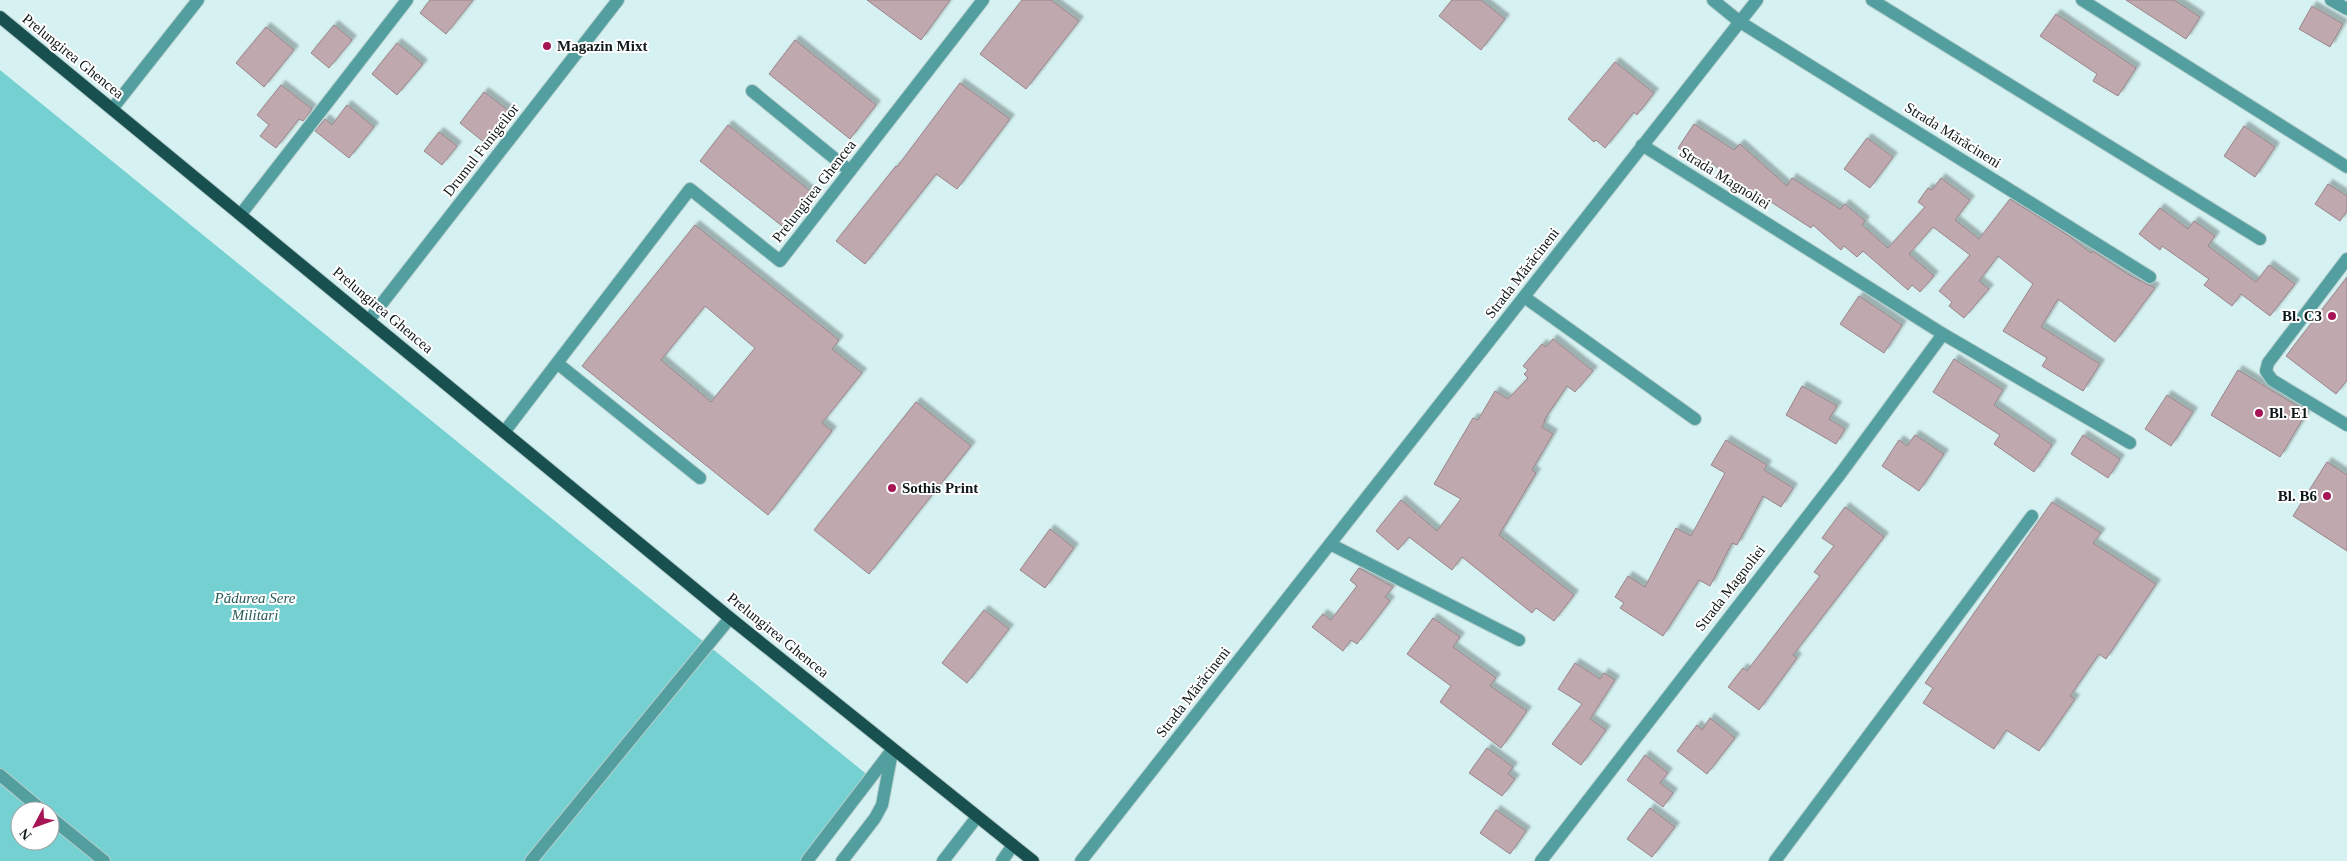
<svg xmlns="http://www.w3.org/2000/svg" width="2347" height="861" viewBox="0 0 2347 861" font-family="Georgia,serif">
<style>
.green{fill:#75d1d1;fill-rule:evenodd}
.building{fill:#c0a9ae;stroke:#9a8489;fill-rule:evenodd;filter:url(#shadow)}
.lines{fill:none;stroke-linecap:round;stroke-linejoin:round}
.minor-casing{stroke:#b6cece;stroke-width:14}
.major-casing{stroke:#b6cece;stroke-width:14}
.minor{stroke:#539e9e;stroke-width:12}
.major{stroke:#185050;stroke-width:12}
.poi-dot{fill:#a61556;stroke:#fff;stroke-width:2}
.labels{text-anchor:middle;dominant-baseline:central;stroke-width:4;stroke-linejoin:round;paint-order:stroke}
.poi-label{font-size:15px;font-weight:bold;fill:#0f1919;stroke:#fff;text-anchor:start}
.street-label{font-size:15px;fill:#0f1919;stroke:#fff}
.park-label{font-size:15px;font-style:italic;fill:#285b5b;stroke:#fff}
</style>
<defs>
<filter id="shadow"><feDropShadow dx="4.5" dy="-4.5" stdDeviation="1" flood-color="#0004"/></filter>
</defs>
<rect width="100%" height="100%" fill="#d6f1f1"/>
<path class="green" d="M 0,70 L 875,781 L 813,861 L 0,861 ZM 20,811 L 50,811 L 50,841 L 20,841 Z"/>
<g class="building">
<polygon points="430,0 473,0 446,34 420,13"/>
<polygon points="867,0 950,0 921,40"/>
<polygon points="1022,0 1051,0 1079,21 1026,89 980,54"/>
<polygon points="1452,0 1481,0 1505,19 1481,50 1439,16"/>
<polygon points="2126,0 2174,0 2200,17 2186,39"/>
<polygon points="2312,6 2343,24 2330,47 2299,29"/>
<polygon points="2056,14 2136,68 2118,96 2093,81 2097,74 2040,36"/>
<polygon points="334,25 352,40 329,68 311,53"/>
<polygon points="266,27 294,50 264,87 236,63"/>
<polygon points="795,40 876,105 850,139 769,74"/>
<polygon points="397,43 423,64 397,95 372,74"/>
<polygon points="1615,62 1654,93 1637,115 1634,112 1605,148 1596,140 1594,142 1568,119"/>
<polygon points="960,83 1010,119 957,189 936,174 865,264 836,241 896,166 897,167"/>
<polygon points="281,85 312,109 303,121 299,119 276,148 260,136 269,125 257,115"/>
<polygon points="484,92 509,111 485,143 460,123"/>
<polygon points="347,105 374,127 349,158 315,131 325,119 332,125"/>
<polygon points="1694,124 1734,150 1740,144 1787,186 1792,178 1840,209 1845,204 1865,221 1862,225 1888,248 1925,207 1918,202 1928,188 1932,190 1941,178 1970,200 1955,220 1979,239 2010,199 2069,236 2091,253 2093,251 2129,275 2155,288 2115,342 2058,299 2041,327 2100,364 2083,391 2042,366 2047,358 2003,331 2033,284 1998,256 1979,281 1989,289 1964,318 1949,306 1952,302 1939,291 1970,255 1933,227 1909,254 1934,276 1920,292 1912,285 1908,290 1863,251 1857,257 1844,246 1841,250 1813,225 1811,228 1765,198 1762,201 1748,189 1745,192 1712,163 1709,168 1678,148"/>
<polygon points="728,125 810,191 782,226 700,161"/>
<polygon points="2244,126 2275,147 2255,177 2224,156"/>
<polygon points="439,132 457,146 442,165 424,151"/>
<polygon points="1867,138 1893,157 1870,188 1844,169"/>
<polygon points="2328,184 2347,196 2347,211 2340,221 2315,204"/>
<polygon points="2160,208 2188,229 2194,221 2215,236 2208,246 2256,282 2269,265 2295,284 2270,316 2241,294 2232,306 2204,285 2209,279 2162,246 2160,250 2139,234"/>
<path d="M 695,225 L 839,340 L 832,349 L 862,373 L 822,423 L 832,431 L 768,515 L 582,366 ZM 705,306 L 755,348 L 711,402 L 661,360 Z"/>
<polygon points="2347,277 2347,380 2336,394 2286,356"/>
<polygon points="1859,296 1902,325 1884,353 1840,324"/>
<polygon points="1553,339 1593,371 1575,392 1567,386 1544,420 1545,421 1542,427 1553,434 1532,470 1536,473 1499,535 1574,595 1554,621 1536,608 1532,613 1462,557 1452,570 1409,537 1398,550 1376,531 1401,500 1437,531 1461,499 1434,484 1473,418 1478,420 1495,391 1508,399 1528,378 1524,374 1528,370 1523,366 1542,344 1546,347"/>
<polygon points="1954,359 2003,390 1994,405 2052,445 2034,472 1994,444 2000,435 1933,392"/>
<polygon points="2238,370 2307,412 2280,457 2211,415"/>
<polygon points="1802,386 1837,406 1829,419 1845,429 1836,444 1786,415"/>
<polygon points="2167,395 2193,412 2171,446 2145,429"/>
<polygon points="916,402 971,446 869,574 814,530"/>
<polygon points="1915,435 1944,454 1919,491 1882,466 1899,440 1907,446"/>
<polygon points="2083,435 2120,459 2108,478 2071,454"/>
<polygon points="1726,440 1767,465 1764,470 1793,488 1781,507 1763,496 1737,545 1732,543 1710,586 1699,580 1663,636 1620,608 1624,603 1615,597 1628,576 1645,587 1676,528 1691,536 1725,473 1711,465"/>
<polygon points="2327,462 2347,475 2347,551 2293,516"/>
<polygon points="2052,502 2101,533 2093,543 2156,584 2106,659 2099,654 2070,696 2075,699 2039,751 2006,730 1994,749 1923,703 1933,688 1925,683"/>
<polygon points="1845,507 1884,537 1793,655 1797,658 1759,710 1728,687 1743,668 1747,671 1820,576 1814,572 1834,546 1822,538"/>
<polygon points="1050,529 1074,548 1045,588 1020,570"/>
<polygon points="1359,568 1393,587 1385,597 1390,601 1357,644 1351,640 1343,651 1312,627 1323,614 1331,620 1357,586 1350,580"/>
<polygon points="984,610 1009,629 967,683 942,663"/>
<polygon points="1433,618 1460,637 1453,647 1496,678 1490,686 1527,711 1501,748 1440,702 1451,686 1407,654"/>
<polygon points="1575,663 1600,679 1604,673 1615,680 1590,719 1606,730 1581,765 1552,744 1582,704 1558,689"/>
<polygon points="1710,718 1735,738 1707,774 1677,751 1697,725 1702,730"/>
<polygon points="1487,748 1513,767 1508,774 1515,779 1502,796 1469,773"/>
<polygon points="1645,755 1668,773 1660,783 1673,793 1663,807 1627,780"/>
<polygon points="1650,808 1675,827 1652,857 1627,839"/>
<polygon points="1496,810 1526,831 1510,854 1480,833"/>
</g>
<g class="lines">
<g class="minor-casing">
<g id="minor">
<polyline points="1713,0 1740,22 2150,277"/>
<polyline points="1872,0 2260,239"/>
<polyline points="2082,0 2347,167"/>
<polyline points="2331,0 2347,9"/>
<polyline points="752,91 850,171"/>
<polyline points="112,109 198,0"/>
<polyline points="1642,145 1943,334 2130,443"/>
<polyline points="241,214 407,0"/>
<polyline points="2347,259 2268,363 2266,371 2272,380 2347,425"/>
<polyline points="1524,297 1695,419"/>
<polyline points="369,320 618,0"/>
<polyline points="557,363 700,478"/>
<polyline points="505,431 690,189 780,261 983,0"/>
<polyline points="1330,544 1519,640"/>
<polyline points="0,775 43,811"/>
<polyline points="50,817 104,861"/>
<polyline points="531,861 730,618"/>
<polyline points="807,861 892,750"/>
<polyline points="842,861 875,818 882,805 892,752"/>
<polyline points="943,861 977,817"/>
<polyline points="1002,861 1013,845"/>
<polyline points="1081,861 1757,0"/>
<polyline points="1541,861 1841,473 1943,334"/>
<polyline points="1775,861 2032,516"/>
</g>
</g>
<g class="major-casing">
<polyline id="major" points="0,17 730,618 1033,861"/>
</g>
<use href="#minor" class="minor"/>
<use href="#major" class="major"/>
</g>
<g class="poi-dot">
<circle cx="547" cy="46" r="5"/>
<circle cx="2332" cy="316" r="5"/>
<circle cx="2259" cy="413" r="5"/>
<circle cx="892" cy="488" r="5"/>
<circle cx="2327" cy="496" r="5"/>
</g>
<g class="labels">
<g class="poi-label">
<text x="557" y="46">Magazin Mixt</text>
<text x="2322" y="316" text-anchor="end">Bl. C3</text>
<text x="2269" y="413">Bl. E1</text>
<text x="902" y="488">Sothis Print</text>
<text x="2317" y="496" text-anchor="end">Bl. B6</text>
</g>
<g class="street-label">
<text transform="translate(73 56) rotate(39)">Prelungirea Ghencea</text>
<text transform="translate(1953 135) rotate(32)">Strada Mărăcineni</text>
<text transform="translate(481 150) rotate(-52)">Drumul Funigeilor</text>
<text transform="translate(1725 178) rotate(32)">Strada Magnoliei</text>
<text transform="translate(814 191) rotate(-52)">Prelungirea Ghencea</text>
<text transform="translate(1522 273) rotate(-52)">Strada Mărăcineni</text>
<text transform="translate(383 310) rotate(40)">Prelungirea Ghencea</text>
<text transform="translate(1730 588) rotate(-52)">Strada Magnoliei</text>
<text transform="translate(778 635) rotate(39)">Prelungirea Ghencea</text>
<text transform="translate(1193 692) rotate(-52)">Strada Mărăcineni</text>
</g>
<g class="park-label">
<text x="255" y="598">Pădurea Sere<tspan x="255" dy="17">Militari</tspan></text>
</g>
</g>
<g transform="translate(35 826) rotate(229)"><circle r="24" fill="#ffffff" stroke="#9fa3a3"/>
<path d="M0-4L9 19L0 12L-9 19Z" fill="#a61556"/>
<text y="-8" font-size="14" font-weight="bold" text-anchor="middle" fill="#0f1919">N</text>
</g>
</svg>
